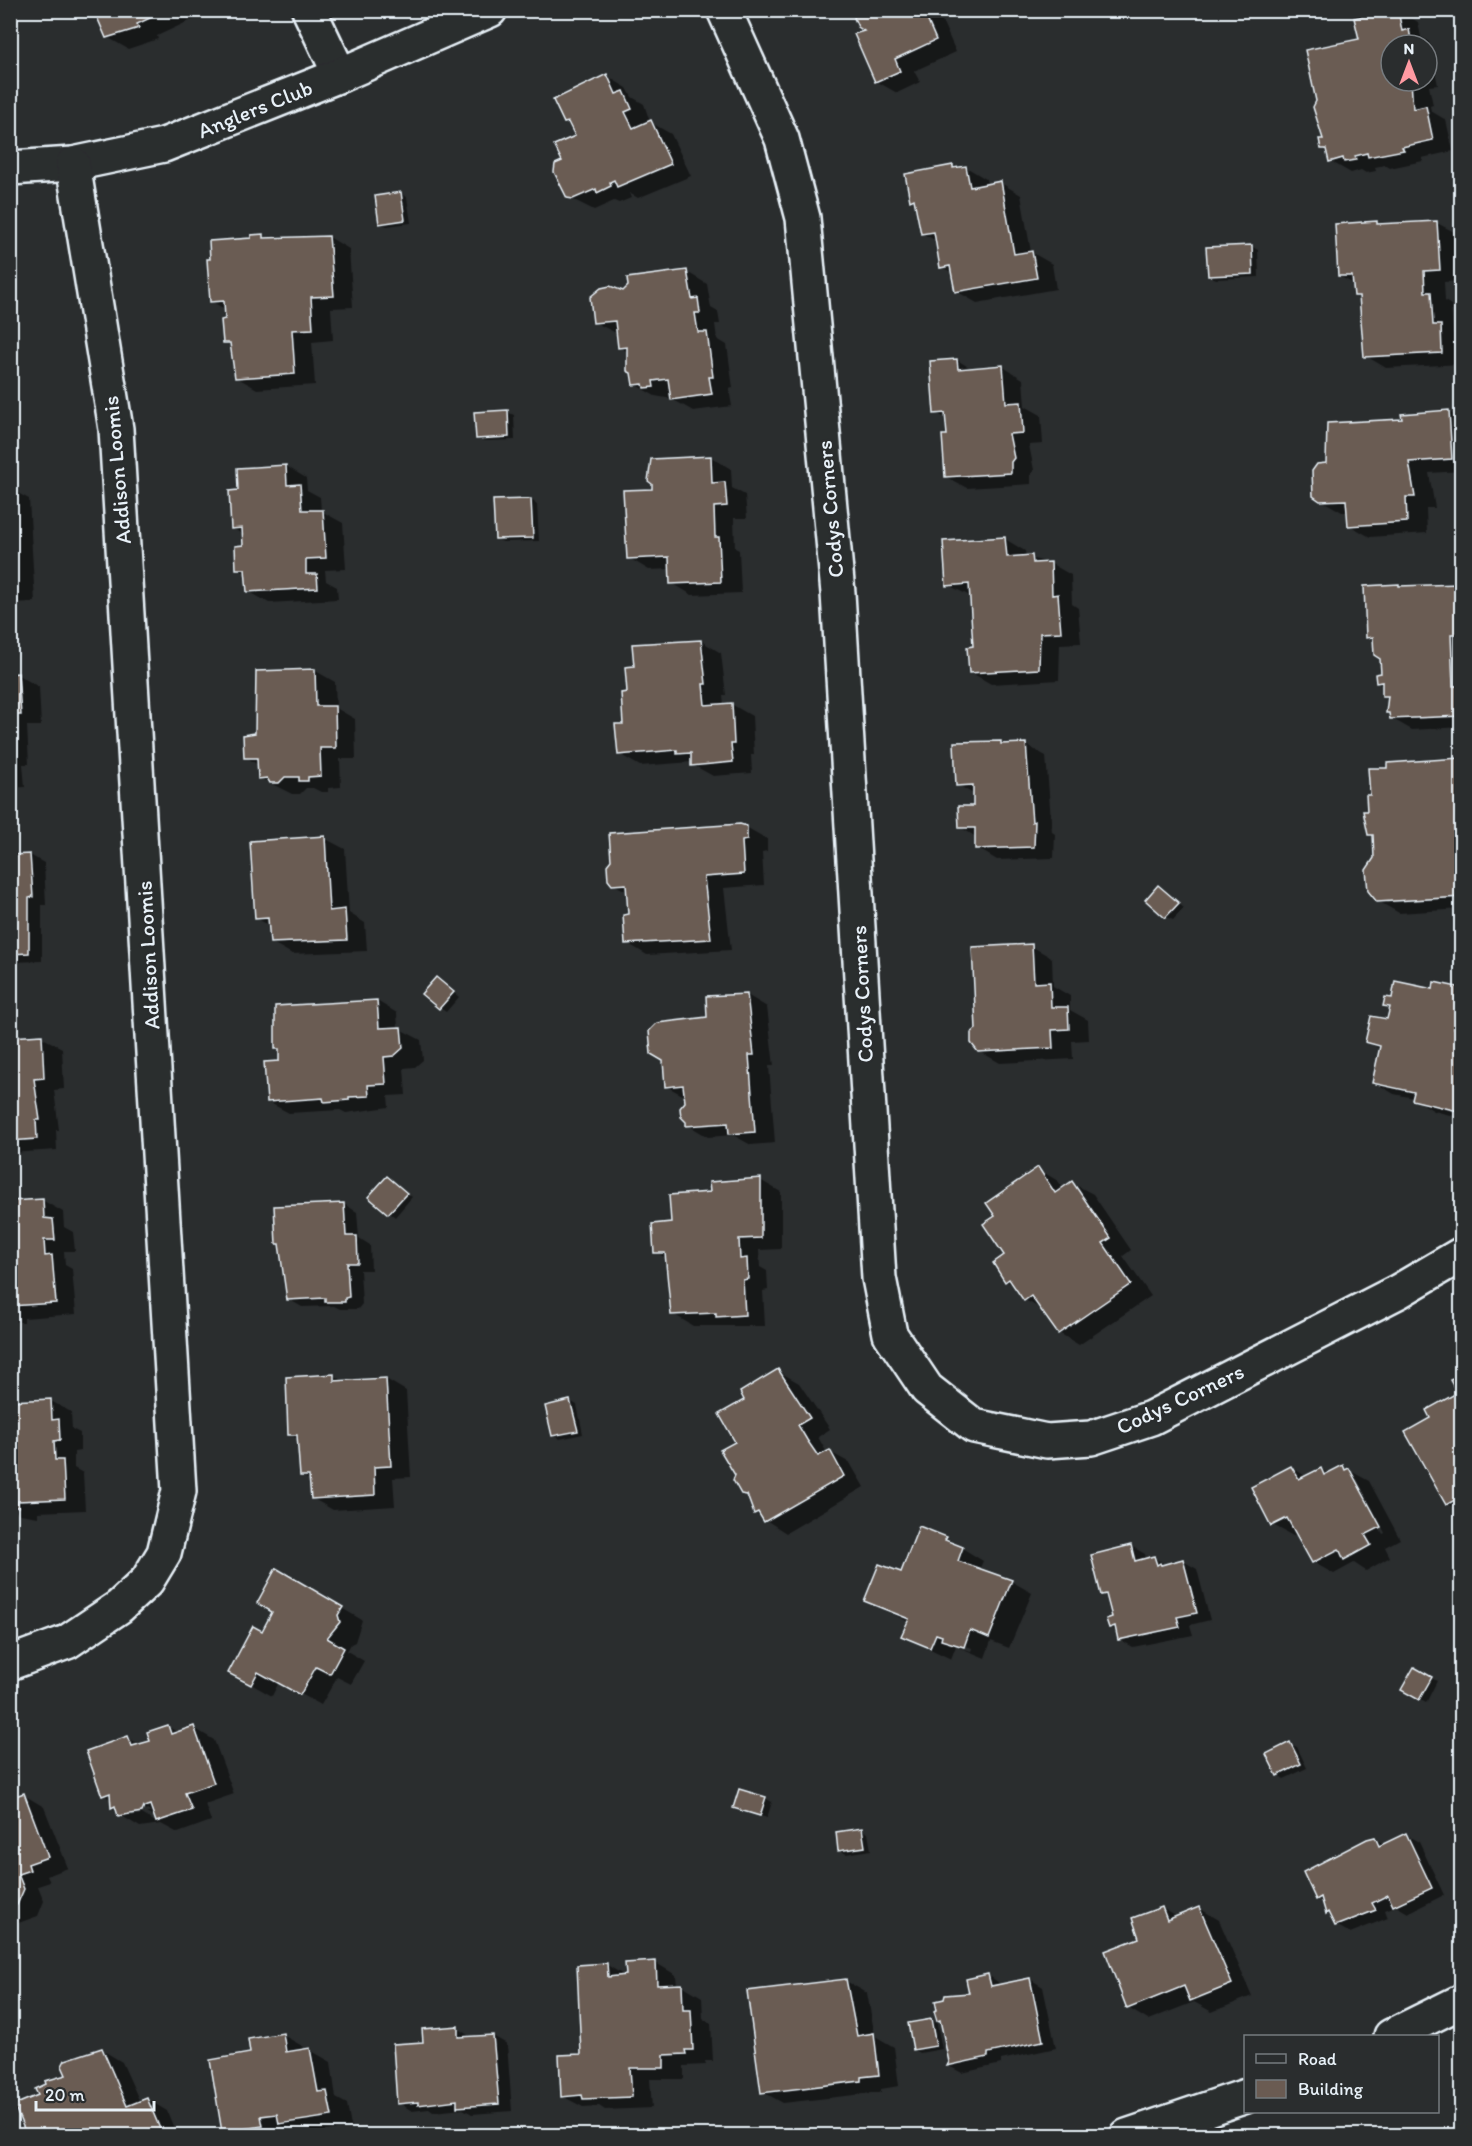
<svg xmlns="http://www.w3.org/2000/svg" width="1472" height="2146" viewBox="0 0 1472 2146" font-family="Itim,sans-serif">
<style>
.shadow{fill:#0007;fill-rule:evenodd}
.building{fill:#6a5b52;stroke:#e8f1f8;stroke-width:1.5}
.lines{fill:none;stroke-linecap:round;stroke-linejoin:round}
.street-casing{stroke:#e8f1f8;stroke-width:38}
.street{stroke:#2a2d2e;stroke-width:33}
.labels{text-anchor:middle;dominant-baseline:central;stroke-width:4.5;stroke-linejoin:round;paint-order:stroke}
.street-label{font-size:22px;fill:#e8f1f8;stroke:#2a2d2e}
</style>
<rect width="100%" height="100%" fill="#2a2d2e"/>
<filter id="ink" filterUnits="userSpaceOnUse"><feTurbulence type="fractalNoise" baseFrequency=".0167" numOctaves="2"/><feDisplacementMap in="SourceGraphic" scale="12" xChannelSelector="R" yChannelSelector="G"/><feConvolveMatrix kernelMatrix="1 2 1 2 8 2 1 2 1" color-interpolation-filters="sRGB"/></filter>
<g filter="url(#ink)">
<g class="shadow">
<polygon points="95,10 198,10 200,16 157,36 158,39 128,49 107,37"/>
<polygon points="849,10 950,10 940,16 956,52 914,71 920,82 897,93 876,81 867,31"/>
<path d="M 1398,10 L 1418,22 L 1421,37 L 1429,42 L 1438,85 L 1429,86 L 1433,105 L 1430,106 L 1431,111 L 1446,120 L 1453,151 L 1422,158 L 1423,161 L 1390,168 L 1385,165 L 1375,167 L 1376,171 L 1366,173 L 1361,170 L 1351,173 L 1330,161 L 1329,152 L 1323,148 L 1361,40 ZM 1391,45 L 1427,45 L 1427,81 L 1391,81 Z"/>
<polygon points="607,76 627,88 632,97 644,104 650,122 671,134 691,176 638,198 629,193 631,198 619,203 614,201 594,210 568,197 564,162 577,137 571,125 565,122"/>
<polygon points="952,167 966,167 986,179 987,186 1001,183 1021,195 1031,252 1052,264 1056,289 977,303 956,291 953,273 942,267 938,242 922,233 917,203 911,200"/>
<polygon points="401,194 407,197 411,223 387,226 381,223"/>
<polygon points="1437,223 1458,234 1460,281 1444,282 1445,301 1451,305 1453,334 1461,339 1462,364 1386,368 1366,356 1360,298 1355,295 1354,284 1339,276"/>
<polygon points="262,236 268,239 329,237 349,249 353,307 331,308 333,340 312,342 315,385 257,389 236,377 232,346 224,342 226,310 211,301 252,240"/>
<polygon points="1251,246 1258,250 1259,277 1216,279 1210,276"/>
<polygon points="687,272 707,284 711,308 718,312 720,324 715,324 717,339 727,345 733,388 729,389 732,406 693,411 672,399 655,396 634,384 629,353 620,347 618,334 594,322 624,293"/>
<polygon points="957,360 972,369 1003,367 1023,379 1025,406 1041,415 1043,444 1029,445 1034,470 1031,474 1031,484 967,488 946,477 947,419 936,413"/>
<polygon points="507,412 514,415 515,440 484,441 477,438"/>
<polygon points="1449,412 1462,419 1462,471 1429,473 1435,508 1426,508 1427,533 1370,537 1349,525 1348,512 1342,512 1321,500 1328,464"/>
<polygon points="711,457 731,469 732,488 745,495 747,518 734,518 735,548 739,550 741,593 692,595 672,583 671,569 649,570 629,558 654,490"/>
<polygon points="286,466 306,478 307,490 320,497 321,511 343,523 346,569 325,570 326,581 337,587 338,599 269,603 248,591 247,574 237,568 244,547 244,535 232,528 240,491"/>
<polygon points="10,489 29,499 35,602 10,603"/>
<polygon points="531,500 537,504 539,541 503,542 496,539"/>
<polygon points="1005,539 1025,551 1026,557 1050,563 1071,575 1072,604 1078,608 1081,643 1060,644 1059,680 991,684 970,672 975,648 972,597 948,585"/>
<polygon points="1459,585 1462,587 1462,727 1412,730 1391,718 1389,698 1384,695 1383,686 1377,682 1382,675 1382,658 1375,641 1368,637"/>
<polygon points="701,641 721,653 726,695 723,695 724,705 731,704 752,716 754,755 751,755 752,773 713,776 693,765 692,762 640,766 619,754 635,667"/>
<polygon points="314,670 335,682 336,708 355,719 356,759 340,759 341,787 328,788 328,792 321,792 313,788 306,788 300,794 292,794 260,778 258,765 246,757 256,734"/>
<polygon points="10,675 18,675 39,687 41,726 27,726 29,764 23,764 25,787 10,788"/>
<polygon points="1000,742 1007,746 1026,745 1046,756 1052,832 1055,834 1054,858 997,860 977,848 976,837 960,827 975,807 975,795 958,785"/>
<polygon points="1459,760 1462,761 1462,895 1387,900 1387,903 1462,898 1462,909 1399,913 1378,901 1374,837 1369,835 1366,820 1367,797 1372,796 1388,769"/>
<polygon points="746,827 767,839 767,851 762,852 764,885 724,888 731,950 647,955 627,943 628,892 613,884"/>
<polygon points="324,838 345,849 349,913 365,923 367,951 292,954 271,942 270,926 256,918"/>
<polygon points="30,855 44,863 46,905 42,905 42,961 10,962 10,856"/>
<polygon points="1158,887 1184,908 1173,920 1166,917"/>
<polygon points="1031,946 1052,958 1053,986 1070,996 1070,1010 1088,1020 1089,1040 1072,1041 1073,1059 1000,1063 979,1051"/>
<polygon points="442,983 459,997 446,1012 440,1008"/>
<polygon points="1462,989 1462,1118 1434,1111 1414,1098 1394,1094 1374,1082 1380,1049 1367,1042 1388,1021 1391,1009 1385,1005 1393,1000 1434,991"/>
<polygon points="747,995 767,1007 774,1066 769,1066 775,1143 751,1145 733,1135 708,1137 688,1125 686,1097 666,1086 709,1018"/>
<polygon points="377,1001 397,1013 398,1028 421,1040 423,1060 415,1067 404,1068 406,1095 388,1096 389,1107 346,1113 340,1110 289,1113 268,1102 281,1062 281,1051 276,1048"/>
<polygon points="41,1037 62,1048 64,1089 54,1090 59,1130 56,1130 57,1150 10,1153 10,1039"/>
<polygon points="1038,1169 1058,1181 1064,1189 1072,1183 1093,1194 1131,1250 1123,1256 1151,1296 1079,1345 1059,1333 1043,1310 1025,1300 1016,1286 1006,1281 1006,1256 997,1216"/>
<polygon points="387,1178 412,1197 395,1217 370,1197"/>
<polygon points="760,1180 781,1192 781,1249 759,1250 760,1267 767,1271 768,1290 763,1291 765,1326 693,1326 673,1314 667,1259 656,1252 672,1224 711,1193"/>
<polygon points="42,1200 63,1212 64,1227 73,1232 75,1251 64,1251 65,1265 72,1269 76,1314 24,1318 24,1322 19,1322 10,1319 10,1202"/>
<polygon points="344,1204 357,1212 359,1238 370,1245 371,1270 360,1270 362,1304 358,1309 340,1309 334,1306 302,1307 288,1299 281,1246 277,1243"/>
<polygon points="778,1371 799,1383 830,1429 818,1437 827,1453 830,1452 850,1463 864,1487 786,1533 755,1513 751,1497 742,1493 738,1442 746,1400"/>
<polygon points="1462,1375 1462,1512 1447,1503 1432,1419 1459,1394"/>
<polygon points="334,1376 345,1382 386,1379 406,1391 411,1477 393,1478 395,1506 333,1510 312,1498 311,1481 301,1475 299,1440 290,1434"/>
<polygon points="51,1401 71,1412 72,1429 80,1433 80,1451 74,1452 74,1468 83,1473 85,1510 38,1512 38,1517 20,1514 10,1509 10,1402"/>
<polygon points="570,1401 577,1405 583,1434 560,1439 553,1435"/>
<path d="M 1291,1467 L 1307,1477 L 1321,1469 L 1329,1474 L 1343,1467 L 1369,1481 L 1400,1539 L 1385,1547 L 1390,1557 L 1366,1571 L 1354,1563 L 1334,1574 L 1313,1562 L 1298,1534 L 1293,1536 L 1273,1525 ZM 1357,1479 L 1385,1533 L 1383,1534 L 1354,1481 Z"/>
<path d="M 946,1538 L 983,1561 L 979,1570 L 1011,1581 L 1032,1593 L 1009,1648 L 991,1641 L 985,1658 L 956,1646 L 951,1659 L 903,1636 L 909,1622 L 866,1601 ZM 951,1641 L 972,1648 L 971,1651 L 956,1646 Z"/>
<polygon points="1131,1546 1145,1554 1146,1560 1154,1558 1167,1565 1183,1561 1197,1569 1210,1620 1190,1625 1193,1635 1133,1647 1119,1639 1117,1631 1110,1627 1114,1618 1108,1597 1102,1594"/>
<polygon points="277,1570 362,1620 355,1642 351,1644 347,1651 364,1661 351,1684 337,1677 321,1705 279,1682 272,1696 230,1672 262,1633 274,1612"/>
<polygon points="1414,1669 1437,1681 1426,1703 1403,1690"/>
<path d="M 167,1726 L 179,1733 L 194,1728 L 214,1740 L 234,1794 L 205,1804 L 211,1821 L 178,1833 L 161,1824 L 140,1827 L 120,1815 L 112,1807 L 112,1800 L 103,1795 L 128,1738 L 141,1745 L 152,1741 ZM 149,1810 L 150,1813 L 146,1813 L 157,1819 L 157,1823 L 142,1814 L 130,1816 L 130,1813 Z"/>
<polygon points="1290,1744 1297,1747 1307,1768 1284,1779 1278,1775"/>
<polygon points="24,1795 44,1807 68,1868 47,1876 50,1882 38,1886 44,1901 38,1916 10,1926 10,1801"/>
<polygon points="765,1798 772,1802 767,1818 735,1807"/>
<polygon points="862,1830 868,1833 871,1850 846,1854 840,1850"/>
<polygon points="1406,1835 1419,1842 1444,1895 1408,1913 1396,1906 1385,1910 1388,1918 1350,1933 1336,1925 1332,1916 1327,1913 1324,1903 1318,1899 1375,1838 1385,1845"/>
<polygon points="1162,1908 1177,1917 1199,1908 1219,1920 1252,1996 1212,2012 1194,2002 1148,2020 1128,2008 1141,1939"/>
<polygon points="656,1963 676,1975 677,1986 682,1985 702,1997 703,2019 711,2023 713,2061 705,2061 706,2065 684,2066 684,2079 650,2079 652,2108 605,2110 599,2106 583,2107 562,2096 583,2055 607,1965 627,1977"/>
<polygon points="988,1975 1002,1985 1030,1979 1043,1987 1056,2048 1001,2060 1001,2064 962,2073 949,2066 942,2023 938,2020 971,1994"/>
<polygon points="846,1981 867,1993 875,2036 894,2047 899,2086 881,2089 881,2092 783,2103 763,2092"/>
<polygon points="931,2020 937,2024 942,2049 920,2053 914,2049"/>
<polygon points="457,2028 471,2037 493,2036 507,2044 512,2111 472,2114 463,2109 433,2112 429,2109 412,2111 399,2103 425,2043"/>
<polygon points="283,2035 304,2047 304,2051 310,2050 331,2062 336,2098 347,2104 351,2127 300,2135 286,2127 281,2127 282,2136 231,2136 223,2131 252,2054"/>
<polygon points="102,2050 122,2062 140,2102 147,2099 167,2111 177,2136 28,2136 40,2096"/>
</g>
<g class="building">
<polygon points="94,10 167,10 137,24 139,28 106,38"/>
<polygon points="847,10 923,10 936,40 895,59 900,71 875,82 854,34 864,31 858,27 854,18 856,13 848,13"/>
<polygon points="1390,10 1398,10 1402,31 1409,29 1412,45 1391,45 1391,81 1411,81 1413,109 1426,106 1433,140 1402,147 1404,150 1368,157 1367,153 1355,156 1356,160 1344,162 1343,158 1329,162 1326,149 1321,149 1319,139 1323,139 1313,107 1316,101 1305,50 1359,39 1354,18"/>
<polygon points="607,74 616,94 624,91 632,109 625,112 633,128 651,120 671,164 617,187 614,180 610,182 611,186 597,193 596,189 573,199 567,198 554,172 555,164 562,161 554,145 575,136 568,122 564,123 553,100"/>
<polygon points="953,165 953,168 966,166 970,187 1001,181 1014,254 1032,251 1037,278 955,292 950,266 940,268 934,232 921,234 914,199 910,201 905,174"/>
<polygon points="401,192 405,220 379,224 375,196"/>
<polygon points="1377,221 1377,224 1437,221 1440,270 1424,271 1425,292 1431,292 1433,325 1441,325 1442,353 1364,357 1359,296 1354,296 1352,276 1338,276 1335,224"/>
<polygon points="263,234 263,238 329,236 334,296 311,297 313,329 292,330 295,374 235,378 230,343 223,343 221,320 225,319 224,301 210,302 207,259 210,259 209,241 251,238 251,235"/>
<polygon points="1252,245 1253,274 1208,276 1206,247"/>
<polygon points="687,270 692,299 698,298 700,313 695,313 698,332 707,332 713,377 709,377 712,394 671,400 668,379 653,381 654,387 644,388 643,384 633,385 631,373 627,371 627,347 618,348 615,321 593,323 590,297 601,288 610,286 623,291 628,286 627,278"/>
<polygon points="957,359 958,369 1003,365 1006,403 1021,402 1023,433 1009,434 1014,458 1011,462 1011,473 945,477 942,435 947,435 945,413 934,414 930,361"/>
<polygon points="508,410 509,437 476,439 474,412"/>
<polygon points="1449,410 1452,459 1409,462 1415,497 1406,497 1407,522 1348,526 1346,500 1320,501 1313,496 1312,471 1317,464 1326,463 1327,423 1402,419 1401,414"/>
<polygon points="711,456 712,483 725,482 727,506 714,507 715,537 719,537 721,582 670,584 669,557 627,559 623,490 652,489 652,484 648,481 651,459"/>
<polygon points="286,465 287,485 300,484 302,510 323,510 326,558 306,559 306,574 317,574 318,588 247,592 245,569 236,569 235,546 243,545 242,528 231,529 229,491 238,490 237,468"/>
<polygon points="531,499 533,538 495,539 493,500"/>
<polygon points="10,507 16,591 10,591"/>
<polygon points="1005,537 1007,557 1032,555 1033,563 1051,562 1052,595 1058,594 1061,632 1040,633 1039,669 969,673 967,647 973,646 969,584 946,586 943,541"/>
<polygon points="1399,584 1399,586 1459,584 1462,634 1451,634 1453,686 1462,686 1462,716 1390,719 1389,713 1386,713 1388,696 1382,696 1382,682 1376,683 1375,674 1381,673 1380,659 1374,655 1373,637 1366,638 1364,586"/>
<polygon points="701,640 706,684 703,684 705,705 732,703 734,744 731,744 733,762 691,766 691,753 677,754 677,750 618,755 615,724 623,724 621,693 627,692 625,667 634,666 632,644"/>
<polygon points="315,669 316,706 335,706 336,748 320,748 321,776 308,777 308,781 299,781 299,777 285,777 279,783 270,783 267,778 258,779 257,758 244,758 243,735 255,733 256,671"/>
<polygon points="18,673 21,715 10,715 10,674"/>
<polygon points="1001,741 1001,744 1026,743 1032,822 1035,821 1034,847 975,849 975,828 959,828 958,806 973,806 973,785 956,786 954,742"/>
<polygon points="1460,758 1462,897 1377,902 1368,891 1366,870 1374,858 1373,835 1368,835 1363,811 1367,811 1366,795 1370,795 1368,768 1387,768 1387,763"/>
<polygon points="740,824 747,826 747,840 742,841 744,874 704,877 711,939 625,944 623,915 628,914 626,884 612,885 608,880 607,865 611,860 609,833"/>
<polygon points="325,836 329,911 345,909 347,940 270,943 268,918 255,919 250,841"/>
<polygon points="30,854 33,897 29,898 29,953 10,954 10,855"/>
<polygon points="1158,885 1179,903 1165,918 1145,900"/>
<polygon points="1032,944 1034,983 1050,982 1051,1007 1068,1007 1069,1029 1052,1030 1053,1048 978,1052 971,1043 971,1033 976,1029 972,947"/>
<polygon points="436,977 454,992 439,1009 421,994"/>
<polygon points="1395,981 1433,989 1434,982 1462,988 1454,1029 1462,1031 1462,1112 1412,1100 1414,1092 1372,1083 1380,1046 1365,1042 1371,1016 1387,1019 1390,1007 1383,1006 1385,997 1392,998"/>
<polygon points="747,994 754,1055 749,1055 755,1132 729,1134 728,1123 686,1126 686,1122 681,1117 680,1108 685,1102 683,1085 665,1087 663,1061 651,1054 649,1031 657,1023 707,1017 706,996"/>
<polygon points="377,1000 379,1028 401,1027 403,1048 394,1056 384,1057 386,1084 368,1085 369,1096 349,1097 349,1100 324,1102 323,1098 267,1102 264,1062 279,1061 279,1049 275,1049 275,1006"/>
<polygon points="42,1035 44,1078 34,1079 40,1120 36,1120 37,1139 10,1141 10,1037"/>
<polygon points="1038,1167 1055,1193 1072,1181 1111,1238 1103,1243 1131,1284 1058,1334 1031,1296 1024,1301 1009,1279 1005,1282 993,1263 1004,1255 983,1224 995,1216 986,1203"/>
<polygon points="387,1176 407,1193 388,1214 368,1197"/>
<polygon points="761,1178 761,1238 739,1239 740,1259 747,1258 748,1279 743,1280 745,1315 716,1317 716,1313 671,1315 665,1253 654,1253 652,1224 671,1222 669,1195 710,1192 709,1182"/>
<polygon points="43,1199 44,1218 53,1219 55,1240 44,1240 45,1256 52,1255 56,1303 10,1306 10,1201"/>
<polygon points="344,1203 346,1236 357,1236 358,1263 347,1263 349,1297 345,1298 345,1302 325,1302 325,1298 287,1300 279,1244 276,1244 274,1206"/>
<polygon points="778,1369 810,1418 798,1425 807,1440 818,1456 830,1450 844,1476 764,1522 758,1512 754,1514 747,1495 741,1494 733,1480 735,1475 720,1450 735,1442 719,1414 744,1400 740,1392"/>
<polygon points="334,1374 334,1381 386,1378 391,1466 374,1467 375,1495 311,1499 309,1476 300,1476 297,1435 288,1435 286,1377"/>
<polygon points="1462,1374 1462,1496 1446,1505 1405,1432 1430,1418 1426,1410 1457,1393 1450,1380"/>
<polygon points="51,1399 52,1420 59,1419 60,1440 54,1441 55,1460 63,1460 65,1499 18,1501 18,1507 10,1507 10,1401"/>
<polygon points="570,1400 578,1431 552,1436 545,1406"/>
<polygon points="1343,1465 1345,1470 1349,1468 1381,1527 1365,1535 1371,1545 1344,1560 1339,1549 1312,1563 1287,1518 1271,1526 1251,1487 1291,1466 1299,1479 1321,1468 1324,1475"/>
<polygon points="919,1526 947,1537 945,1540 963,1547 958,1561 1012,1580 989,1638 970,1630 964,1647 941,1640 942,1636 936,1634 930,1648 901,1636 909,1619 864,1601 879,1564 901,1572"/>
<polygon points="1131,1545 1135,1561 1154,1556 1157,1565 1160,1563 1161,1565 1183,1559 1197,1613 1177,1617 1180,1627 1118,1640 1115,1626 1109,1628 1106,1619 1112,1617 1106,1594 1101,1595 1091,1555"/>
<polygon points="276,1568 343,1607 338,1615 340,1622 327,1638 344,1648 330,1674 316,1667 300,1695 258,1672 251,1685 228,1673 253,1626 262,1631 272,1612 257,1603"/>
<polygon points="1414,1667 1432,1677 1419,1700 1401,1690"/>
<polygon points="168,1725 171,1734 194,1726 214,1783 185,1793 192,1810 156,1822 150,1805 144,1807 142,1812 118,1816 115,1806 111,1808 110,1793 102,1796 86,1751 128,1736 132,1746 150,1741 147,1732"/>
<polygon points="1290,1742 1301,1764 1277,1776 1266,1754"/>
<polygon points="739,1789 766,1797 760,1816 733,1808"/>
<polygon points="24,1793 48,1857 28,1864 30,1870 18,1874 24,1889 17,1905 10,1907 10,1798"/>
<polygon points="862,1828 865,1847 838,1851 836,1832"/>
<polygon points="1406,1833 1432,1888 1393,1906 1388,1895 1372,1903 1376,1910 1335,1926 1328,1912 1326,1914 1321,1897 1316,1900 1303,1872 1367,1839 1375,1837 1379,1846"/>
<polygon points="1162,1907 1167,1920 1199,1907 1232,1984 1190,2001 1184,1986 1127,2009 1105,1951 1139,1938 1132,1918"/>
<polygon points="656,1961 657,1985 682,1984 683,2010 691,2010 693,2050 685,2050 686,2054 664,2055 664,2068 630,2068 632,2097 583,2099 582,2095 561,2097 559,2055 581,2054 577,1965 607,1963 608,1977 626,1975 625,1963"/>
<polygon points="988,1974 991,1986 1030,1978 1043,2041 988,2053 988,2057 947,2066 949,2062 940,2020 937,2021 934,2011 937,2010 935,2001 944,1999 945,1995 969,1993 966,1979"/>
<polygon points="846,1979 857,2036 874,2033 879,2075 861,2077 861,2081 761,2093 747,1991"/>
<polygon points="931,2019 936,2046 913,2050 908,2023"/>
<polygon points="458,2026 458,2037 493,2035 499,2104 457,2107 457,2100 418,2105 418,2102 397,2104 393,2044 423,2042 422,2029"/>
<polygon points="283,2033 286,2052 310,2048 318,2092 327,2091 332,2116 279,2124 277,2114 261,2116 263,2126 222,2132 210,2060 250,2053 248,2039"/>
<polygon points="102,2048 127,2106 147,2098 163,2136 27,2136 14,2105 38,2095 35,2089 46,2084 45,2081 66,2075 62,2066 65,2060"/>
</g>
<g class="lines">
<g class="street-casing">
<g id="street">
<polyline points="309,10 340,75"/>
<polyline points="724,10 782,139 803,218 838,593 879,1278 890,1334 927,1389 974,1426 1047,1441 1091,1438 1151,1418 1399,1291 1462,1254"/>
<polyline points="10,168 73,164 164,145 340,75 490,10"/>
<polyline points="10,1663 67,1642 119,1607 147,1581 164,1553 179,1491 116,429 73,164"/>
<polyline points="1391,2036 1462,2001"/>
<polyline points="1127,2136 1246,2096"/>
</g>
</g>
<use href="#street" class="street"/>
</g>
</g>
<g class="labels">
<g class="street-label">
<text transform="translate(255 109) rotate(-22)">Anglers Club</text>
<text transform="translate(117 470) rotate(-95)">Addison Loomis</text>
<text transform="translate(830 509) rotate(-95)">Codys Corners</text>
<text transform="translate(148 955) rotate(-93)">Addison Loomis</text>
<text transform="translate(862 994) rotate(-93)">Codys Corners</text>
<text transform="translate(1180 1399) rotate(-25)">Codys Corners</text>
</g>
</g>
<rect width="1472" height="2146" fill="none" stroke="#2a2d2e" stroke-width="36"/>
<rect x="18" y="18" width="1436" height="2110" fill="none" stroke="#e8f1f8" stroke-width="2" filter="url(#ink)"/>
<rect x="1244" y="2035" width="195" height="78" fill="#2a2d2e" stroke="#767b7f" stroke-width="1.5"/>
<rect x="1256" y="2054" width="30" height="9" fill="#2a2d2e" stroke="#767b7f" stroke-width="1.5"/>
<text x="1298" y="2065" font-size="18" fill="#e8f1f8">Road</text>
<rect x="1256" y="2080" width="30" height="18" fill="#6a5b52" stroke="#767b7f" stroke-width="1.5"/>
<text x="1298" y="2095" font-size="18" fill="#e8f1f8">Building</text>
<g transform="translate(1409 63)"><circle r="28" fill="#2a2d2e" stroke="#767b7f" stroke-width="1.5"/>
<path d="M0-4.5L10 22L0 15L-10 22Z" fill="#ff9aa2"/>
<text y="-9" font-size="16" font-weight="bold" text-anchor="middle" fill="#e8f1f8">N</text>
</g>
<path d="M36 2101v9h118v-9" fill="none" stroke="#e8f1f8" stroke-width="3"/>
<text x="45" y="2101" font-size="18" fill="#e8f1f8" stroke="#2a2d2e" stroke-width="4.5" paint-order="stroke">20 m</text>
</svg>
